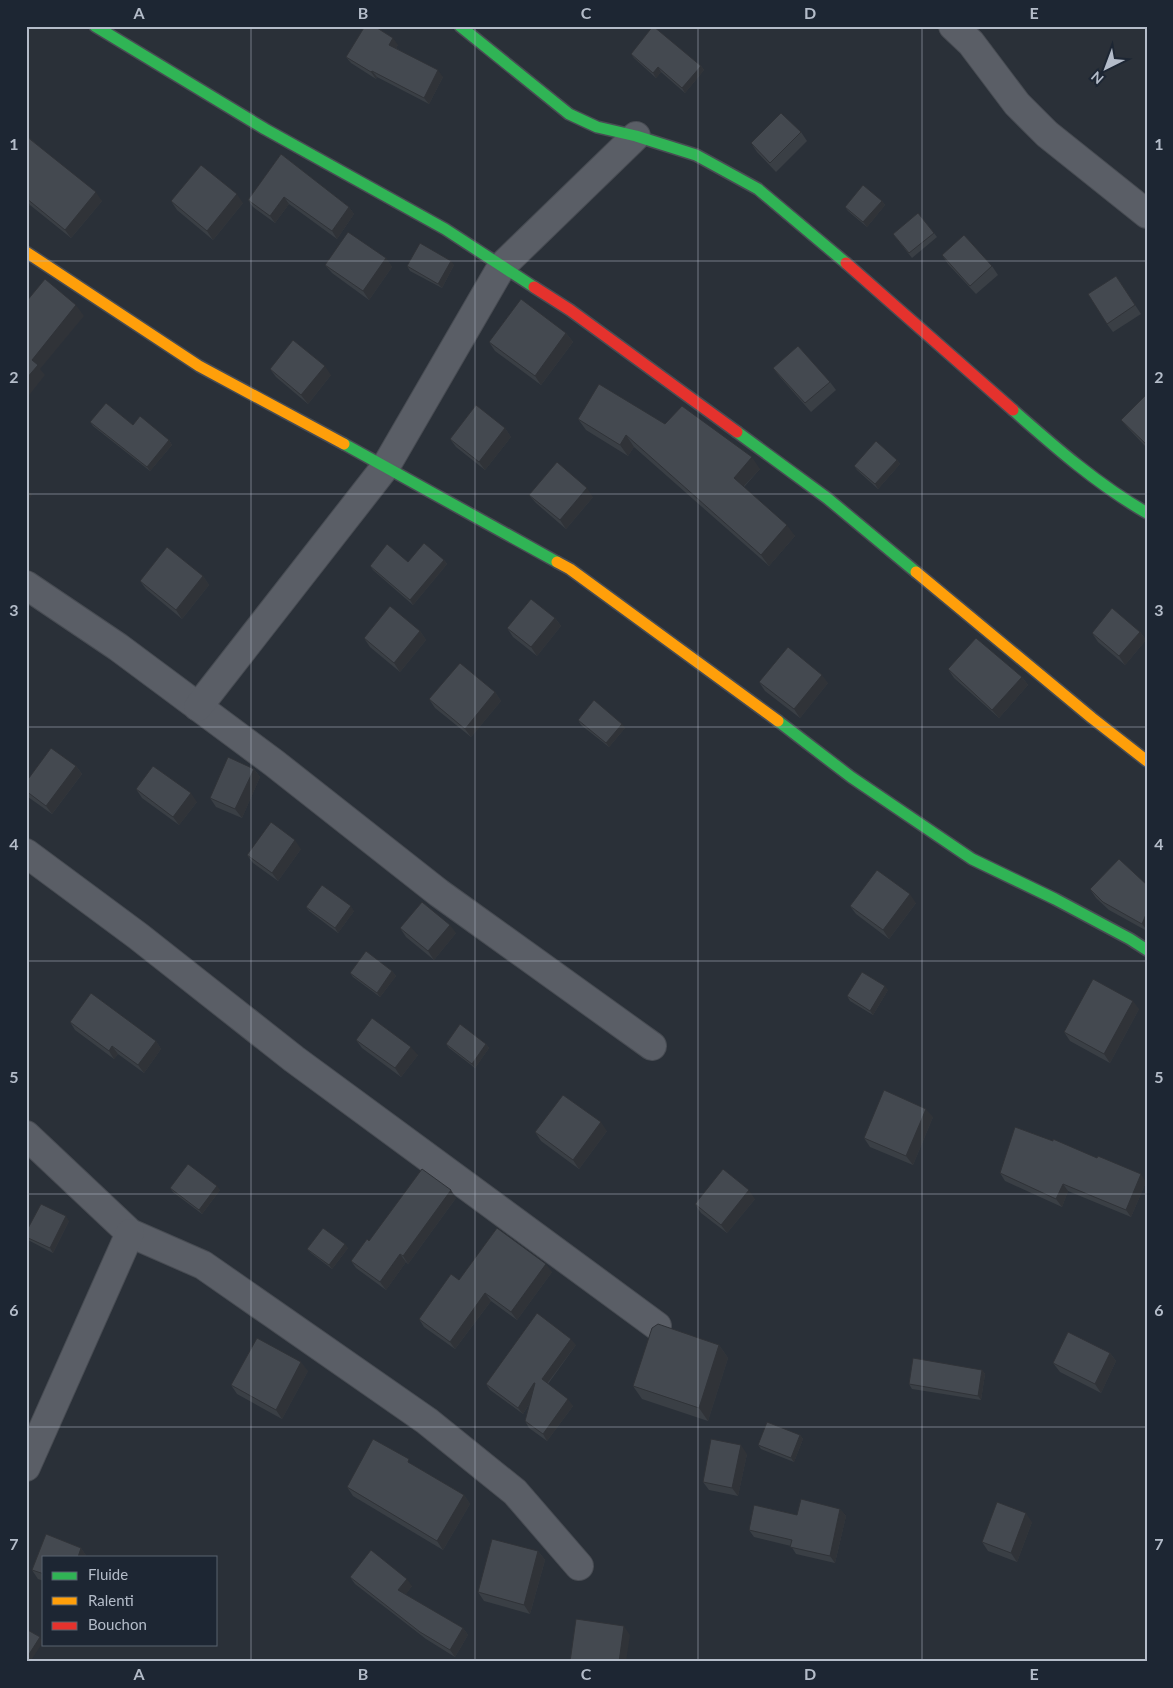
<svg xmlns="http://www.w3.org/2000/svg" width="1173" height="1688" viewBox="0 0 1173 1688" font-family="Lato,sans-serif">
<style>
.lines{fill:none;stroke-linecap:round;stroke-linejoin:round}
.street-casing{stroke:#484c53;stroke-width:30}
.fast-casing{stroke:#484c53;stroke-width:14}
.slow-casing{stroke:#484c53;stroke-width:14}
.jam-casing{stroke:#484c53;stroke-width:14}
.street{stroke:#5a5e66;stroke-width:28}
.fast{stroke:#30b455;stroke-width:11}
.slow{stroke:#ff9f0a;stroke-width:11}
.jam{stroke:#e5322d;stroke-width:11}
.wall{fill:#3a3f45}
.shaded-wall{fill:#303338}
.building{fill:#444950;stroke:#303338}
.grid{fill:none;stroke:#b4bcc9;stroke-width:1;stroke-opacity:0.55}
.neatline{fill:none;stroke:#b4bcc9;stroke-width:2}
.grid-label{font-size:16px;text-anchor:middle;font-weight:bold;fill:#b4bcc9}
</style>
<rect width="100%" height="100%" fill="#2a3038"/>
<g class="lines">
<g class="street-casing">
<g id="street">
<polyline points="953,26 971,43 1017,104 1047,134 1147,214"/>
<polyline points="26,585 118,647 274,763 439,893 652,1046"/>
<polyline points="198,707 386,466 502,266 636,136"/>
<polyline points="26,853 138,936 294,1059 657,1326"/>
<polyline points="26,1135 130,1233 203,1265 427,1421 515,1492 579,1566"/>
<polyline points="26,1467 130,1233"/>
</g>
</g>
<g class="fast-casing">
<g id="fast">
<polyline points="95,26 265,129 445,229 534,287"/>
<polyline points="460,26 569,114 597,127 636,136 696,155 758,189 846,263"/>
<path d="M 1013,410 C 1056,448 1097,484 1147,513"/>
<polyline points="737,432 827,498 916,572"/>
<polyline points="344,444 557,562"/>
<polyline points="778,721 851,777 972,859 1055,899 1130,939 1147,950"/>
</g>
</g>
<g class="slow-casing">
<g id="slow">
<polyline points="26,252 199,366 344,444"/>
<polyline points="557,562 570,569 778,721"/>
<polyline points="916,572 1092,718 1147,761"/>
</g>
</g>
<g class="jam-casing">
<g id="jam">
<polyline points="846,263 1013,410"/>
<polyline points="534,287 570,310 737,432"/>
</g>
</g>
<use href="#street" class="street"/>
<use href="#fast" class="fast"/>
<use href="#slow" class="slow"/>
<use href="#jam" class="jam"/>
</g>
<g class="wall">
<polygon points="398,45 396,48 443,77 429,104 377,77 376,79 351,63 346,57"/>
<polygon points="631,54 701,66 704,70 685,93 661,72 656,78 634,58"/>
<polygon points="801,132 807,141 776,172 757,152 751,143"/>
<polygon points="26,134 28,136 27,136 102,201 71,238 30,205 26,210"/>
<polygon points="281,154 349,207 354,214 337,239 289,204 275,223 253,207 248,200"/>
<polygon points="171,201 243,203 213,240 177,210"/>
<polygon points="882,201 885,205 867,227 848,211 845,207"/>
<polygon points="934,233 937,237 912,258 893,234"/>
<polygon points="942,255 992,266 998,275 976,294 948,264"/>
<polygon points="386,258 392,267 369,300 332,273 325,265"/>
<polygon points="454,265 442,288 410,271 407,266"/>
<polygon points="1116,276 1141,314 1113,332 1107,324"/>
<polygon points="566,333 573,342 541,385 495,351 489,342"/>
<polygon points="773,368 830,382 836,390 811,412 780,377"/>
<polygon points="270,369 331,375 308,404 276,377"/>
<polygon points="1147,394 1147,448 1128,428 1121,420"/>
<polygon points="578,419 665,424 760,469 744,487 795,536 769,566 634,447 628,456 586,430"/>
<polygon points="90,422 133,425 169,440 172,445 150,471 93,426"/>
<polygon points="505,428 511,437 485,470 456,447 450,439"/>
<polygon points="897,460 900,464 878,489 857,470 854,466"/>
<polygon points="529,495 593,497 566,529 536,503"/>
<polygon points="444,560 447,564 413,605 373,570 370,566 408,562"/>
<polygon points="203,576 209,585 182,619 146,589 140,581"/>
<polygon points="555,618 561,626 537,656 513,637 507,628"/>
<polygon points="420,631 426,640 400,672 370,647 364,638"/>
<polygon points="1140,632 1146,640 1125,665 1098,642 1092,633"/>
<polygon points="948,669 1022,677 1028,685 999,718 954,678"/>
<polygon points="759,682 828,683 800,718 765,691"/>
<polygon points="495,692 501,701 471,737 435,708 429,699"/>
<polygon points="578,720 625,728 609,747 581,725"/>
<polygon points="76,766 82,774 52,814 28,797 26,795 26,782"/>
<polygon points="254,769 260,777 242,818 216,807 210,798"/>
<polygon points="136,789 197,802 179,825 142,798"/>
<polygon points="301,849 278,881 253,863 247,855"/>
<polygon points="1147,885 1147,931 1109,910 1096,898 1090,889"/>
<polygon points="916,903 889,939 856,914 850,906"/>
<polygon points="306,907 354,911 338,933 309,911"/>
<polygon points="400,928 456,933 434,960 406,937"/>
<polygon points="392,971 396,976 380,997 353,977 350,973"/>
<polygon points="888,990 873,1015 850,1001 847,996"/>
<polygon points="1139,1009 1110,1063 1070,1041 1064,1032"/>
<polygon points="70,1022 156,1041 161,1049 144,1073 118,1054 114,1059 75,1030"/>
<polygon points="356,1040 418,1055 401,1077 362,1048"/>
<polygon points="446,1044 486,1044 489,1048 475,1068 449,1048"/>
<polygon points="933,1117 913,1165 870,1147 864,1138"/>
<polygon points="607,1131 579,1169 541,1141 535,1132"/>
<polygon points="1097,1158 1146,1182 1131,1217 1068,1191 1062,1207 1005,1181 1000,1173"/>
<polygon points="170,1188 220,1190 202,1214 173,1192"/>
<polygon points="456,1198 408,1264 406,1262 386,1290 356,1268 351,1261 369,1241"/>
<polygon points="755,1199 727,1233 701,1213 695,1204"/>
<polygon points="69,1221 53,1253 28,1240 26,1238 26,1232"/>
<polygon points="348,1248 332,1269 311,1253 307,1249"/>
<polygon points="552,1272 517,1320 491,1301 455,1349 424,1327 419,1319 459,1280"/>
<polygon points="576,1345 548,1384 573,1406 547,1441 529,1428 525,1421 530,1403 523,1414 490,1390 486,1384"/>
<polygon points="719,1345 728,1358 708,1421 642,1399 633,1386"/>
<polygon points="1110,1353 1116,1361 1101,1393 1060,1372 1053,1363"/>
<polygon points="982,1370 985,1374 981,1400 912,1389 909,1384"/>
<polygon points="308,1371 282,1419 237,1394 231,1385"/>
<polygon points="800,1435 803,1439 794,1462 761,1449 758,1445"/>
<polygon points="747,1454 738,1496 709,1490 703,1482"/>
<polygon points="413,1465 464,1495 470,1504 443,1550 353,1496 347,1487"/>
<polygon points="840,1509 846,1516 835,1563 796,1554 791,1546 754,1537 749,1530 797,1515"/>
<polygon points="1032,1522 1017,1562 988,1551 982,1542"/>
<polygon points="46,1534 81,1548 87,1557 44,1557 44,1581 38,1579 32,1570"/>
<polygon points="538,1551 545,1560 530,1614 484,1601 478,1592"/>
<polygon points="350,1577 412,1586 405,1595 463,1628 468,1635 455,1657 426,1639 355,1584"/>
</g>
<g class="shaded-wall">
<polygon points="393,38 398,45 394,51 389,45"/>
<polygon points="701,66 704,70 685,93 682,88"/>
<polygon points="658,67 661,72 656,78 653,73"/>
<polygon points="438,70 443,77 429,104 424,98"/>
<polygon points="372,71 377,77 376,79 371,72"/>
<polygon points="96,192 102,201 71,238 65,230"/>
<polygon points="237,194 243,203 213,240 207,231"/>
<polygon points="284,197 289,204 275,223 270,216"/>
<polygon points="26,199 30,205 26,210"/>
<polygon points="882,201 885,205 867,227 863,222"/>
<polygon points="349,207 354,214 337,239 332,231"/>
<polygon points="386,258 392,267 369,300 363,291"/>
<polygon points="451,261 454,265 442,288 438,284"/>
<polygon points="76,305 84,316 40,369 45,375 26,399 26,379 32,360"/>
<polygon points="566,333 573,342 541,385 535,376"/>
<polygon points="325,366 331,375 308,404 301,395"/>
<polygon points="505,428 511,437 485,470 479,462"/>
<polygon points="626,435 634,447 628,456 620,445"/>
<polygon points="169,440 172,445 150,471 147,467"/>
<polygon points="752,457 760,469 741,489 734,478"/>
<polygon points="897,460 900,464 878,489 875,484"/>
<polygon points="26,487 32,495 26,505"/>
<polygon points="587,488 593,497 566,529 560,520"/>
<polygon points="787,525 795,536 769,566 761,555"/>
<polygon points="444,560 447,564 413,605 410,600"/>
<polygon points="203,576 209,585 182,619 176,610"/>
<polygon points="555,618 561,626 537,656 531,647"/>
<polygon points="420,631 426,640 400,672 394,663"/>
<polygon points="1140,632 1146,640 1125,665 1119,656"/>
<polygon points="822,675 828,683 800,718 794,709"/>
<polygon points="1022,677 1028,685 999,718 992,710"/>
<polygon points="495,692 501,701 471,737 465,729"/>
<polygon points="622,724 625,728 609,747 606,743"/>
<polygon points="76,766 82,774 52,814 46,806"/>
<polygon points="254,769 260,777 242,818 235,809"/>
<polygon points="191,793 197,802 179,825 173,817"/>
<polygon points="295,840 301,849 278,881 272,873"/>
<polygon points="910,894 916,903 889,939 883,930"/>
<polygon points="351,906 354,911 338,933 335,928"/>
<polygon points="1147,912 1147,930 1142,924"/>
<polygon points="450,925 456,933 434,960 428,951"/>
<polygon points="392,971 396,976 380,997 377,993"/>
<polygon points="885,986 888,990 873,1015 870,1011"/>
<polygon points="1133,1001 1139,1009 1110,1063 1104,1054"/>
<polygon points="156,1041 161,1049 144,1073 138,1065"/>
<polygon points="486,1044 489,1048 475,1068 472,1064"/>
<polygon points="112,1046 118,1054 114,1059 109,1051"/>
<polygon points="411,1047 418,1055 401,1077 395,1068"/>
<polygon points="926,1109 933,1117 913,1165 906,1156"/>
<polygon points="601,1122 607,1131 579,1169 573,1160"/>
<polygon points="1141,1174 1146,1182 1131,1217 1126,1210"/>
<polygon points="1063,1184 1068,1191 1062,1207 1056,1199"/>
<polygon points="217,1186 220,1190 202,1214 199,1210"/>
<polygon points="451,1190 456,1198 408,1264 403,1256"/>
<polygon points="749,1190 755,1199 727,1233 721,1225"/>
<polygon points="66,1216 69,1221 53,1253 50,1248"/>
<polygon points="345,1244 348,1248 332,1269 329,1265"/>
<polygon points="400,1254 406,1262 386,1290 380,1282"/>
<polygon points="546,1264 552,1272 517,1320 511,1312"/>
<polygon points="485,1293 491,1301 455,1349 450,1342"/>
<polygon points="571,1339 576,1345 546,1385 542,1379"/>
<polygon points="719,1345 728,1358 708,1421 699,1408"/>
<polygon points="1110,1353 1116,1361 1101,1393 1095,1384"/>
<polygon points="301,1362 308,1371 282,1419 276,1410"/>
<polygon points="982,1370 985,1374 981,1400 978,1396"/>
<polygon points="534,1383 538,1389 523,1414 518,1408"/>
<polygon points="568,1399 573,1406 547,1441 543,1434"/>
<polygon points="800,1435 803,1439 794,1462 791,1458"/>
<polygon points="741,1445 747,1454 738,1496 732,1488"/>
<polygon points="464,1495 470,1504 443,1550 437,1541"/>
<polygon points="840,1509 846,1516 835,1563 830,1556"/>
<polygon points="1026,1513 1032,1522 1017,1562 1011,1553"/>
<polygon points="81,1548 87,1557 78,1557"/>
<polygon points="538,1551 545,1560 530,1614 524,1605"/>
<polygon points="407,1579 412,1586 403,1598 398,1590"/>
<polygon points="624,1626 630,1635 626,1662 619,1662"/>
<polygon points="463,1628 468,1635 455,1657 450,1650"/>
<polygon points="40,1637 43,1642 30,1662 26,1662 26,1659"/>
</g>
<g class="building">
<polygon points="365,26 374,26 393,38 389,45 438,70 424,98 372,71 371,72 346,57"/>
<polygon points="653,26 701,66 682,88 658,67 653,73 631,54"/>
<polygon points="781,113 801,132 770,163 751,143"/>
<polygon points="26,136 96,192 65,230 26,198"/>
<polygon points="281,154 349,207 332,231 284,197 270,216 248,200"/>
<polygon points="201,165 237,194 207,231 171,201"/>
<polygon points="863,185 882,201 863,222 845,207"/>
<polygon points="918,213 934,233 909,253 893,234"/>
<polygon points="348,232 386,258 363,291 325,265"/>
<polygon points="964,235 992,266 970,286 942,255"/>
<polygon points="420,243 451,261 438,284 407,266"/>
<polygon points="1116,276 1135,305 1107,324 1088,294"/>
<polygon points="45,279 76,305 32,360 38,365 26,379 26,313 29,310 26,308 26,302"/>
<polygon points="521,299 566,333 535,376 489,342"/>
<polygon points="293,340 325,366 301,395 270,369"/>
<polygon points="798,346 830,382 805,403 773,368"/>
<polygon points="599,384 665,424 682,406 752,457 734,478 787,525 761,555 626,435 620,445 578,419"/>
<polygon points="1147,394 1147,445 1121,420"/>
<polygon points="106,403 133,425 140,416 169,440 147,467 90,422"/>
<polygon points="476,405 505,428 479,462 450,439"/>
<polygon points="876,441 897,460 875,484 854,466"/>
<polygon points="557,462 587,488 560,520 529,495"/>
<polygon points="424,543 444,560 410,600 370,566 387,544 408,562"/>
<polygon points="167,547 203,576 176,610 140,581"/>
<polygon points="531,599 555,618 531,647 507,628"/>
<polygon points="390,606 420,631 394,663 364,638"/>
<polygon points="1112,608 1140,632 1119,656 1092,633"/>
<polygon points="976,638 1022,677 992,710 948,669"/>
<polygon points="788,647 822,675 794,709 759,682"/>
<polygon points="460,663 495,692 465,729 429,699"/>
<polygon points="594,700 622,724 606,743 578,720"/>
<polygon points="51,748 76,766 46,806 26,791 26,782"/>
<polygon points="228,757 254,769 235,809 210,798"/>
<polygon points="153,766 191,793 173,817 136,789"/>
<polygon points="271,822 295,840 272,873 247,855"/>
<polygon points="1119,859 1147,885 1147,912 1142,924 1103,902 1090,889"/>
<polygon points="877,870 910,894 883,930 850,906"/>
<polygon points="322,885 351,906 335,928 306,907"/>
<polygon points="422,902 450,925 428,951 400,928"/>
<polygon points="366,951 392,971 377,993 350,973"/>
<polygon points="862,972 885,986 870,1011 847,996"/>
<polygon points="1093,979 1133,1001 1104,1054 1064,1032"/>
<polygon points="91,993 156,1041 138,1065 112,1046 109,1051 70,1022"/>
<polygon points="372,1018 411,1047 395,1068 356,1040"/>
<polygon points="460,1024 486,1044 472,1064 446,1044"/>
<polygon points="884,1090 926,1109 906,1156 864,1138"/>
<polygon points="563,1095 601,1122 573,1160 535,1132"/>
<polygon points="1015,1127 1053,1141 1053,1139 1097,1158 1098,1156 1141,1174 1126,1210 1063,1184 1056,1199 1000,1173"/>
<polygon points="188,1164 217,1186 199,1210 170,1188"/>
<polygon points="422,1169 451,1190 403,1256 400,1254 380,1282 351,1261 367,1239 369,1241"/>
<polygon points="723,1169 749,1190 721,1225 695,1204"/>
<polygon points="41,1204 66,1216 50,1248 26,1237 26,1232"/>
<polygon points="323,1228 345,1244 329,1265 307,1249"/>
<polygon points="497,1228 546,1264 511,1312 485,1293 450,1342 419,1319 451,1274 459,1280"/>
<polygon points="537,1313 571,1339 542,1379 568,1399 543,1434 525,1421 535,1383 534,1383 518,1408 486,1384"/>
<polygon points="658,1324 719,1345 699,1408 633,1386 652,1328"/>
<polygon points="1068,1332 1110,1353 1095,1384 1053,1363"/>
<polygon points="257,1338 301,1362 276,1410 231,1385"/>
<polygon points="913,1358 982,1370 978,1396 909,1384"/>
<polygon points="767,1422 800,1435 791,1458 758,1445"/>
<polygon points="373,1439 409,1459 408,1462 464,1495 437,1541 347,1487"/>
<polygon points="711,1439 741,1445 732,1488 703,1482"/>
<polygon points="801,1499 840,1509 830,1556 790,1547 792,1540 749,1530 754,1505 797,1515"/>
<polygon points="997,1502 1026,1513 1011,1553 982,1542"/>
<polygon points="46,1534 81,1548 78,1557 44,1557 44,1574 32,1570"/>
<polygon points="492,1539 538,1551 524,1605 478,1592"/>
<polygon points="371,1550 407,1579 398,1590 463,1628 450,1650 420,1632 350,1577"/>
<polygon points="576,1619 624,1626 619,1662 570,1662"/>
<polygon points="26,1629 40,1637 26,1659"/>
</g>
<path class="grid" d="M 251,26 L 251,1662M 475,26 L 475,1662M 698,26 L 698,1662M 922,26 L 922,1662M 26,261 L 1147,261M 26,494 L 1147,494M 26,727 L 1147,727M 26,961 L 1147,961M 26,1194 L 1147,1194M 26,1427 L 1147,1427"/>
<rect width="1173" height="1688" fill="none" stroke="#1d2633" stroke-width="55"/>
<rect x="42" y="1556" width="175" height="90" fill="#1d2633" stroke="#59626f"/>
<rect x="52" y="1572" width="25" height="8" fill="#30b455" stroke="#59626f"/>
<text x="88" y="1580" font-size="15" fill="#b4bcc9">Fluide</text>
<rect x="52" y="1597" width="25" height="8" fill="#ff9f0a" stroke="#59626f"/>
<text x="88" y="1606" font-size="15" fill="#b4bcc9">Ralenti</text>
<rect x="52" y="1622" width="25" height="8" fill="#e5322d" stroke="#59626f"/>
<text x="88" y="1630" font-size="15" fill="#b4bcc9">Bouchon</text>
<g transform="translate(1106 68) rotate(222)" stroke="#1d2633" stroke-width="4" paint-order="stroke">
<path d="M0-4L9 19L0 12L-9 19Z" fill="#b4bcc9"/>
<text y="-8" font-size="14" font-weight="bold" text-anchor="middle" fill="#b4bcc9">N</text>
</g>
<rect x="28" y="28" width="1118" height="1632" class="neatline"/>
<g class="grid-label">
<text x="139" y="19">A</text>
<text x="363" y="19">B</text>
<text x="586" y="19">C</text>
<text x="810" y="19">D</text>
<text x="1034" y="19">E</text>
<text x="14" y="150">1</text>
<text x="1159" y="150">1</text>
<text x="14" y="383">2</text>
<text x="1159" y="383">2</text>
<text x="14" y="616">3</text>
<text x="1159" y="616">3</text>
<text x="14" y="850">4</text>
<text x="1159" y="850">4</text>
<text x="14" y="1083">5</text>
<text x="1159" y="1083">5</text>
<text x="14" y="1316">6</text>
<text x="1159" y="1316">6</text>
<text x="14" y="1550">7</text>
<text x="1159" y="1550">7</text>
<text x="139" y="1680">A</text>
<text x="363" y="1680">B</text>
<text x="586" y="1680">C</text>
<text x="810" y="1680">D</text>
<text x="1034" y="1680">E</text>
</g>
</svg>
